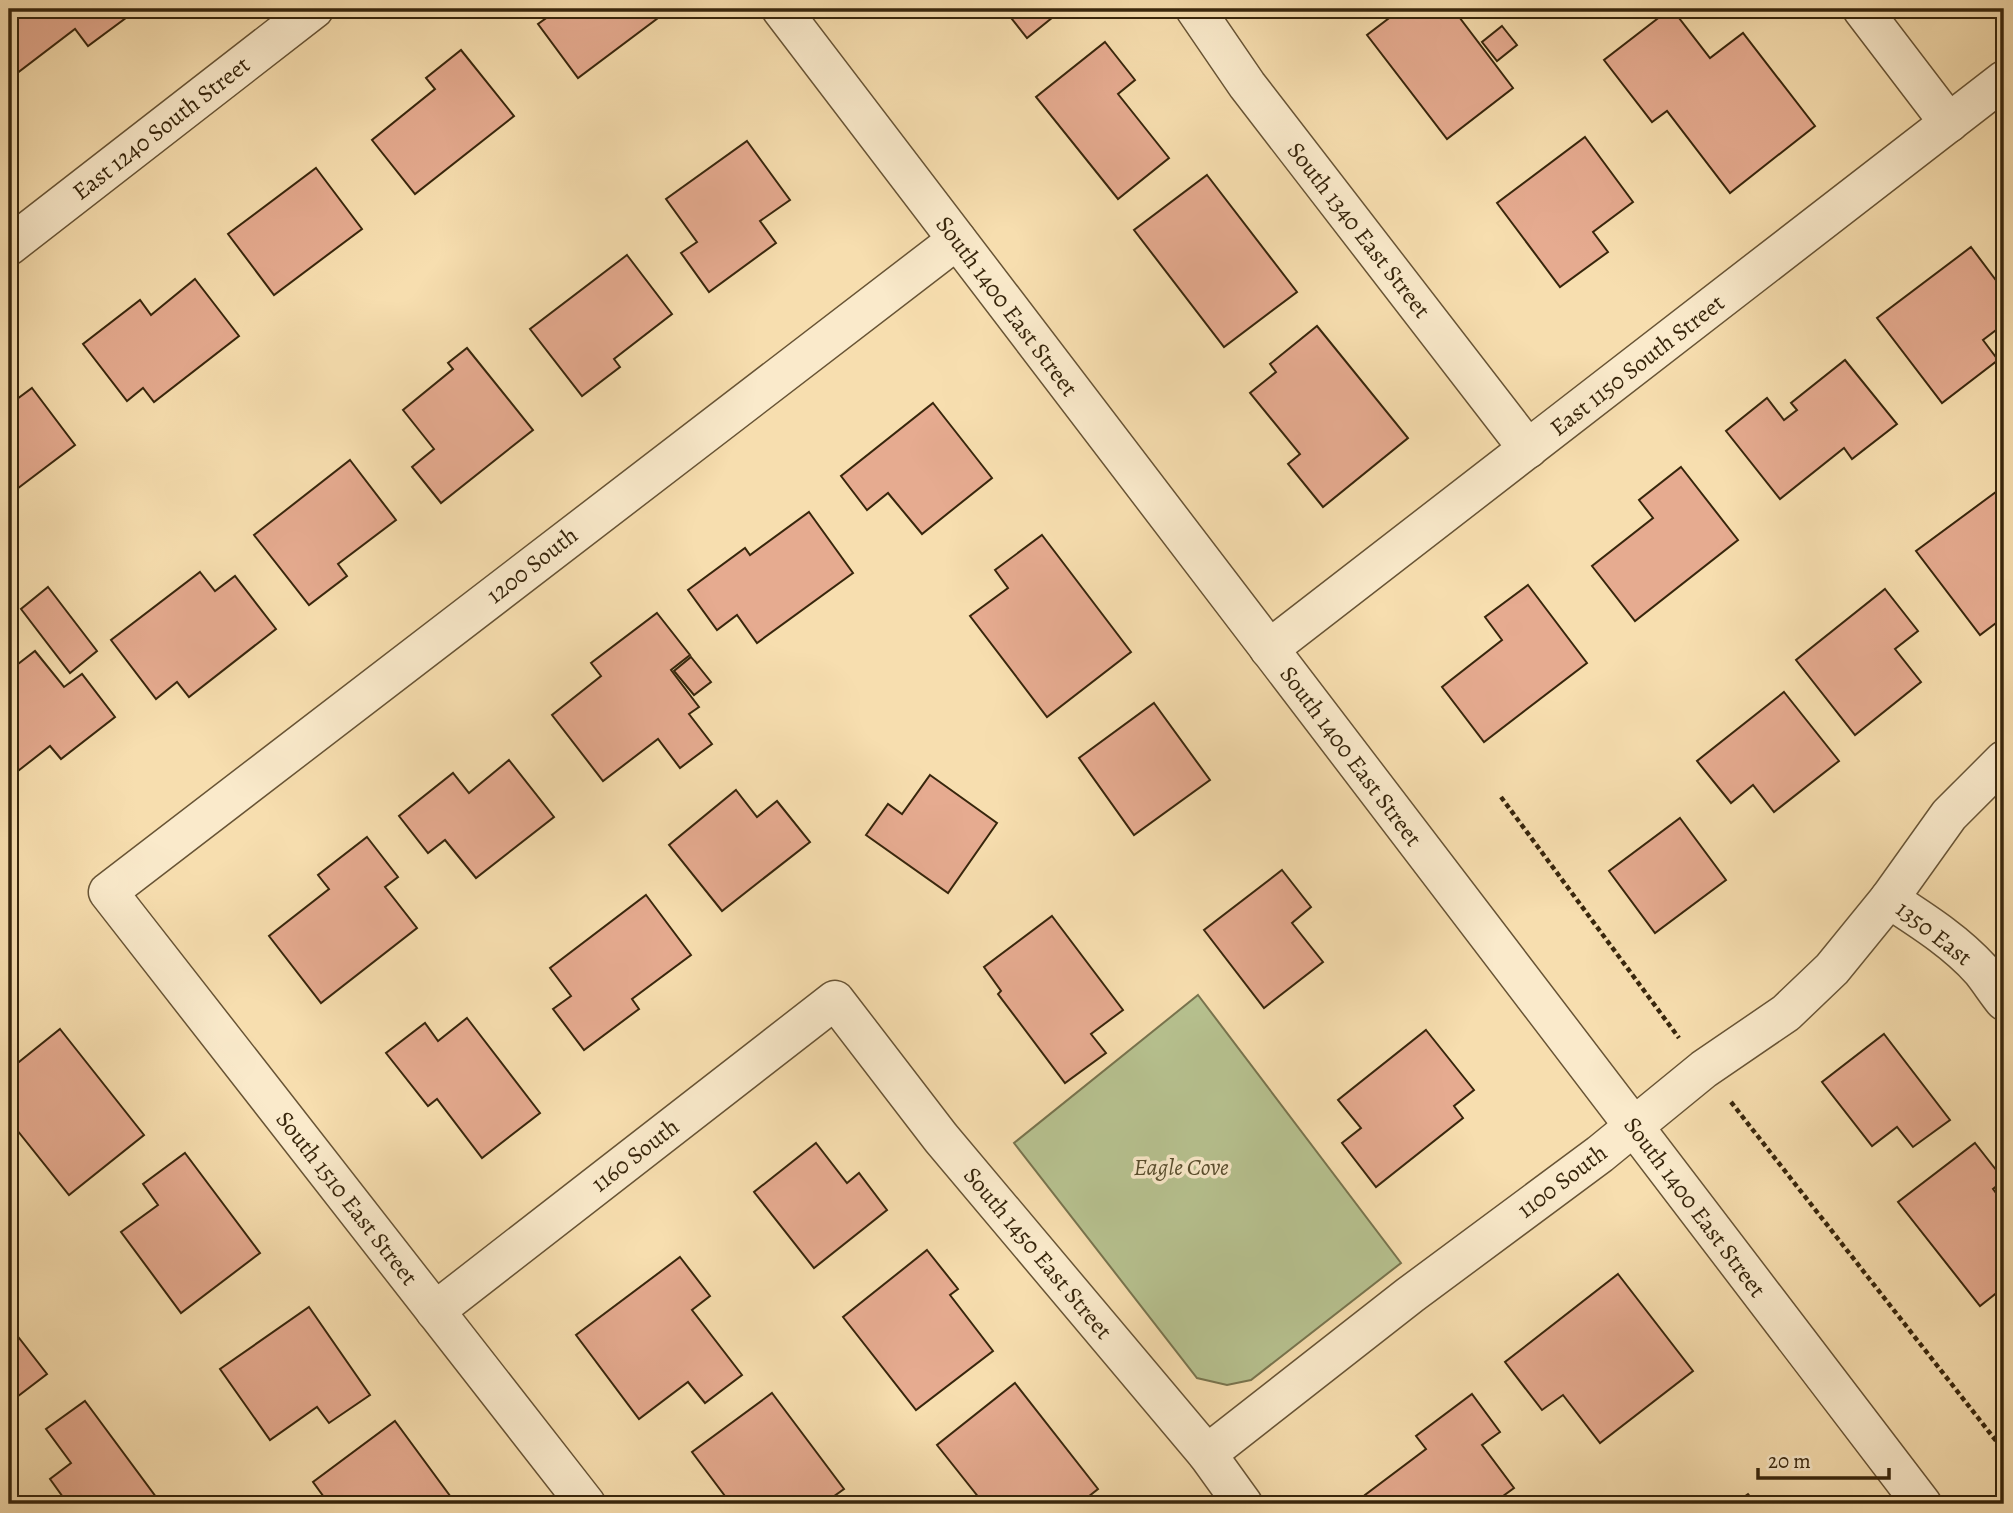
<svg xmlns="http://www.w3.org/2000/svg" width="2013" height="1513" viewBox="0 0 2013 1513" font-family="Alegreya,serif">
<style>
.green{fill:#b7c290;stroke:#78744e;stroke-width:2}
.building{fill:#e6ab90;stroke:#38260c;stroke-width:2}
.lines{fill:none;stroke-linecap:round;stroke-linejoin:round}
.minor-casing{stroke:#685435;stroke-width:41}
.path{stroke:#38260c;stroke-width:4.5;stroke-dasharray:5 3.5;stroke-linecap:butt}
.minor{stroke:#faeacb;stroke-width:38}
.labels{text-anchor:middle;dominant-baseline:central;stroke-width:7;stroke-linejoin:round;paint-order:stroke}
.street-label{font-size:24px;fill:#38260c;stroke:#faeacb}
.park-label{font-size:24px;font-style:italic;fill:#584d2d;stroke:#faeacb}
</style>
<rect width="100%" height="100%" fill="#f7deaf"/>
<filter id="stains"><feTurbulence type="fractalNoise" baseFrequency=".00286" numOctaves="4"/><feColorMatrix values="0 0 0 0 .2 0 0 0 0 .09 0 0 0 0 .02 0 0 0 .5 -.17"/></filter>
<radialGradient id="worn" r=".72"><stop offset=".6" stop-color="#630" stop-opacity="0"/><stop offset="1" stop-color="#630" stop-opacity=".3"/></radialGradient>
<polygon class="green" points="1198,995 1401,1263 1251,1380 1227,1385 1197,1378 1014,1143"/>
<g class="building">
<polygon points="9,9 138,9 88,46 75,29 12,77 9,73"/>
<polygon points="559,9 664,9 666,12 578,78 538,24"/>
<polygon points="1004,9 1063,9 1027,38"/>
<polygon points="1401,9 1453,9 1513,88 1447,139 1367,35"/>
<polygon points="1670,9 1672,9 1710,58 1743,33 1815,126 1730,193 1667,111 1652,122 1604,60"/>
<polygon points="1502,26 1517,45 1497,61 1482,42"/>
<polygon points="1105,42 1135,80 1118,94 1169,158 1118,199 1036,97"/>
<polygon points="461,50 514,116 415,194 372,140 435,89 426,78"/>
<polygon points="1585,137 1633,202 1593,232 1608,252 1560,287 1497,203"/>
<polygon points="747,141 790,200 760,221 776,243 709,292 681,253 697,242 666,199"/>
<polygon points="316,168 362,229 274,295 228,234"/>
<polygon points="1207,175 1297,292 1224,347 1134,230"/>
<polygon points="1971,247 2004,291 2004,324 1983,340 1998,360 1942,403 1877,318"/>
<polygon points="627,255 672,314 614,359 620,367 582,396 530,329"/>
<polygon points="195,279 239,336 154,402 143,388 127,401 83,344 140,300 151,315"/>
<polygon points="1317,326 1408,438 1323,507 1288,464 1300,454 1250,393 1276,372 1270,364"/>
<polygon points="467,348 533,430 441,503 412,467 434,449 403,410 453,369 448,363"/>
<polygon points="1845,360 1897,424 1852,459 1844,448 1780,499 1726,431 1767,398 1784,420 1797,410 1791,403"/>
<polygon points="32,388 75,445 9,495 9,405"/>
<polygon points="933,403 992,478 922,534 888,493 867,510 841,476"/>
<polygon points="350,460 396,520 338,564 347,576 309,605 254,535"/>
<polygon points="1681,467 1738,540 1635,621 1592,566 1653,518 1639,500"/>
<polygon points="2004,486 2004,617 1980,635 1916,551"/>
<polygon points="809,512 853,573 757,643 737,615 717,630 688,590 745,548 750,555"/>
<polygon points="1042,535 1131,652 1047,717 970,616 1008,588 995,570"/>
<polygon points="200,572 215,591 235,576 276,629 189,697 177,682 156,699 111,640"/>
<polygon points="1528,585 1587,663 1484,742 1442,687 1502,640 1485,617"/>
<polygon points="48,587 97,651 70,673 21,609"/>
<polygon points="1885,589 1918,631 1895,649 1921,682 1855,735 1796,660"/>
<polygon points="657,613 690,655 671,670 699,707 689,714 712,744 680,768 658,739 603,781 552,715 601,676 591,663"/>
<polygon points="35,651 64,687 82,674 115,717 61,759 50,746 9,778 9,671"/>
<polygon points="691,657 711,682 694,695 674,671"/>
<polygon points="1784,692 1839,761 1774,812 1753,785 1731,803 1697,761"/>
<polygon points="1154,703 1210,780 1134,835 1079,758"/>
<polygon points="509,760 554,817 476,878 445,840 428,853 399,816 453,773 469,793"/>
<polygon points="930,775 997,823 948,893 866,835 888,804 902,814"/>
<polygon points="736,790 757,817 777,801 810,842 722,911 669,845"/>
<polygon points="1680,818 1726,880 1655,933 1609,871"/>
<polygon points="367,837 398,877 385,887 417,928 321,1003 269,936 329,889 318,875"/>
<polygon points="1282,870 1311,907 1292,923 1323,962 1264,1008 1204,930"/>
<polygon points="646,895 691,955 632,999 639,1009 584,1050 553,1009 571,996 550,968"/>
<polygon points="1052,916 1123,1010 1091,1034 1106,1053 1065,1083 998,994 1001,991 984,967"/>
<polygon points="467,1018 540,1113 482,1158 437,1099 428,1106 386,1053 425,1023 438,1041"/>
<polygon points="60,1029 144,1135 69,1195 9,1120 9,1070"/>
<polygon points="1426,1030 1474,1090 1454,1106 1463,1118 1376,1187 1342,1143 1361,1128 1338,1100"/>
<polygon points="1884,1034 1950,1120 1913,1147 1897,1127 1872,1146 1822,1082"/>
<polygon points="816,1143 847,1183 859,1173 887,1210 814,1268 754,1192"/>
<polygon points="1975,1143 2004,1180 1993,1189 2004,1204 2004,1287 1980,1306 1898,1202"/>
<polygon points="185,1153 260,1253 181,1313 121,1232 158,1205 143,1184"/>
<polygon points="927,1250 958,1289 950,1295 993,1351 916,1410 843,1317"/>
<polygon points="680,1257 710,1296 692,1310 742,1375 705,1403 688,1382 639,1419 576,1335"/>
<polygon points="1618,1274 1693,1371 1600,1443 1563,1395 1542,1410 1505,1362"/>
<polygon points="309,1307 370,1395 329,1423 317,1407 270,1440 220,1369"/>
<polygon points="9,1325 47,1374 9,1403"/>
<polygon points="1015,1383 1098,1489 1079,1504 984,1504 937,1445"/>
<polygon points="772,1393 844,1489 823,1504 731,1504 692,1452"/>
<polygon points="1472,1394 1500,1432 1482,1445 1514,1488 1492,1504 1372,1504 1365,1495 1426,1449 1416,1436"/>
<polygon points="85,1401 159,1501 154,1504 68,1504 50,1479 71,1463 46,1429"/>
<polygon points="395,1421 456,1504 329,1504 313,1482"/>
<polygon points="1748,1494 1756,1504 1734,1504"/>
</g>
<g class="lines">
<g class="minor-casing">
<g id="minor">
<polyline points="781,9 1922,1504"/>
<polyline points="1195,9 1247,85 1528,449"/>
<polyline points="1862,9 1949,123"/>
<polyline points="9,246 314,9"/>
<polyline points="1269,649 2004,80"/>
<path d="M 1889,899 C 1921,920 1955,941 1981,970 C 1989,980 1996,991 2004,1001"/>
<polyline points="435,1311 835,1000 941,1138 1207,1454 1243,1504"/>
<polyline points="1207,1454 1410,1295 1600,1154 1704,1069 1786,1013 1832,969 1889,899 1949,815 2004,760"/>
<polyline points="586,1504 108,892 957,240"/>
</g>
</g>
<g class="path">
<polyline points="1501,797 1679,1038"/>
<polyline points="1731,1102 2004,1451"/>
</g>
<use href="#minor" class="minor"/>
</g>
<g class="labels">
<g class="street-label">
<text transform="translate(161 128) rotate(-38)">East 1240 South Street</text>
<text transform="translate(1359 230) rotate(52)">South 1340 East Street</text>
<text transform="translate(1007 306) rotate(53)">South 1400 East Street</text>
<text transform="translate(1637 365) rotate(-38)">East 1150 South Street</text>
<text transform="translate(532 565) rotate(-38)">1200 South</text>
<text transform="translate(1351 756) rotate(53)">South 1400 East Street</text>
<text transform="translate(1934 933) rotate(38)">1350 East</text>
<text transform="translate(635 1155) rotate(-38)">1160 South</text>
<text transform="translate(1562 1181) rotate(-37)">1100 South</text>
<text transform="translate(347 1198) rotate(52)">South 1510 East Street</text>
<text transform="translate(1695 1207) rotate(53)">South 1400 East Street</text>
<text transform="translate(1038 1253) rotate(50)">South 1450 East Street</text>
</g>
<g class="park-label">
<text x="1181" y="1167">Eagle Cove</text>
</g>
</g>
<rect width="2013" height="1513" fill="none" stroke="#f7deaf" stroke-width="35"/>
<rect x="10" y="10" width="1992" height="1492" fill="none" stroke="#38260c" stroke-width="3.5"/>
<rect x="18" y="18" width="1978" height="1478" fill="none" stroke="#38260c" stroke-width="2"/>
<path d="M1758 1468v10h131v-10" fill="none" stroke="#38260c" stroke-width="3.5"/>
<text x="1768" y="1468" font-size="21" fill="#38260c" stroke="#faeacb" stroke-width="5" paint-order="stroke">20 m</text>
<rect width="100%" height="100%" filter="url(#stains)"/>
<rect width="100%" height="100%" fill="url(#worn)"/>
</svg>
